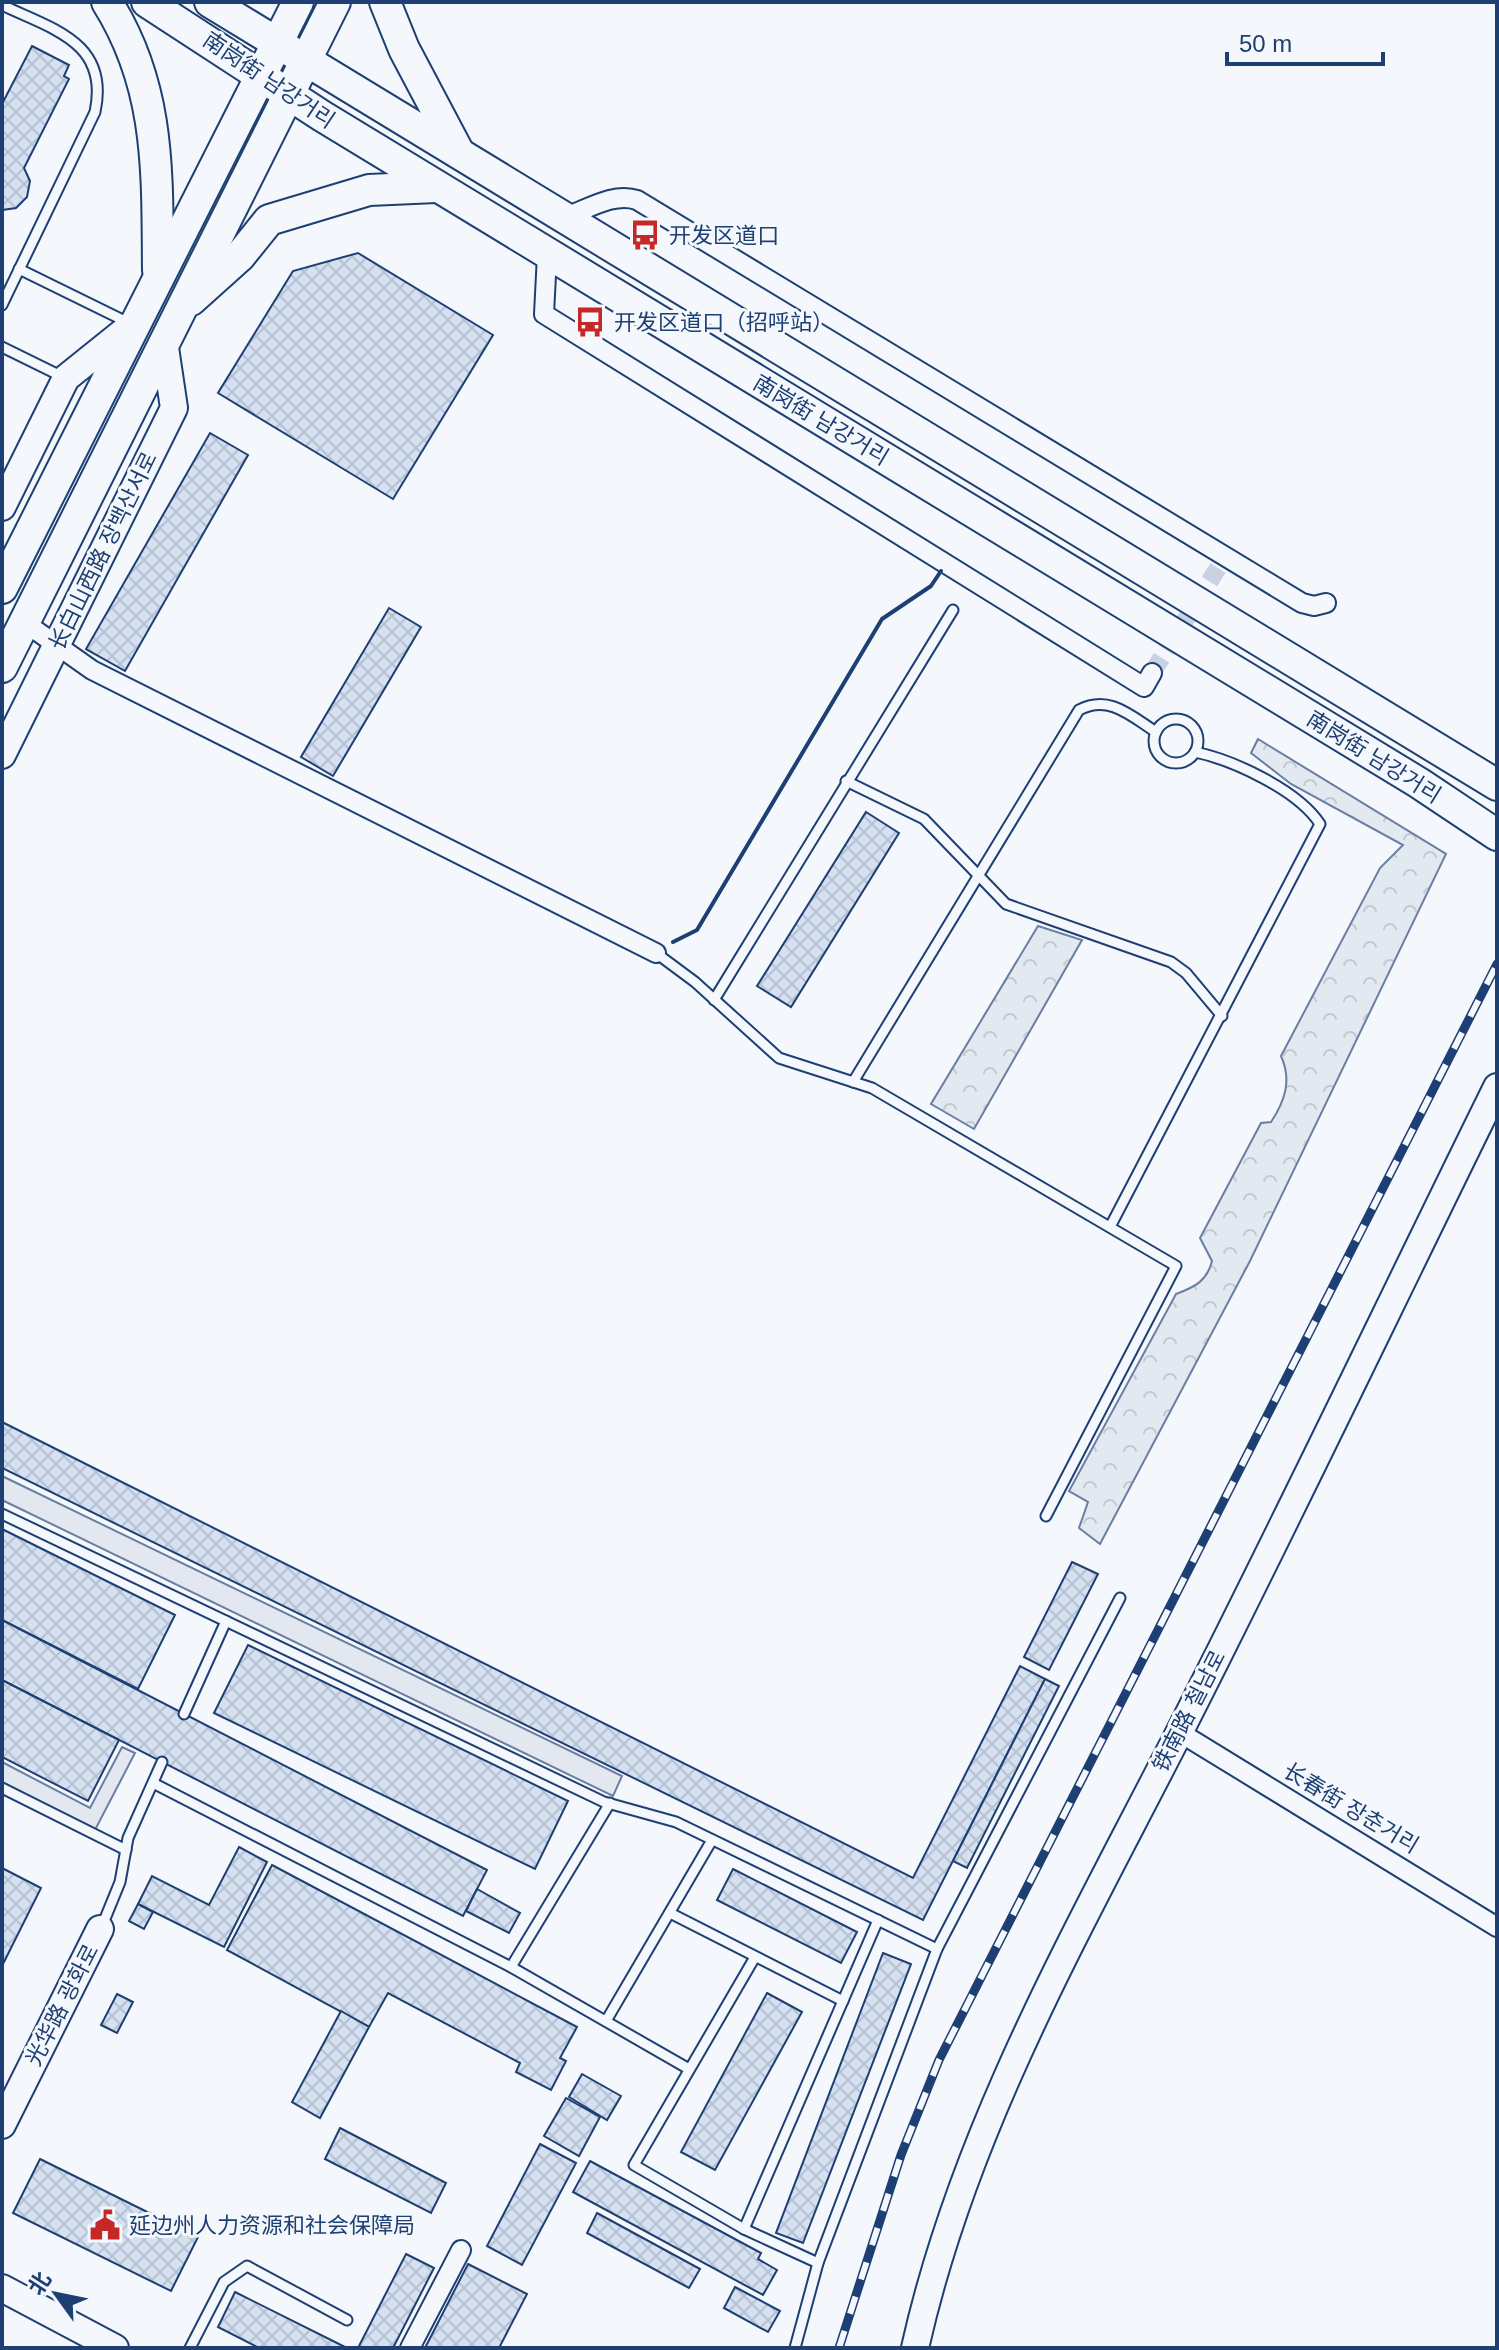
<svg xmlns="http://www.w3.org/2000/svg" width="1499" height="2350" viewBox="0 0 1499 2350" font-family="Arial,'Noto Sans SC','Noto Sans KR',sans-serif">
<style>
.forest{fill:url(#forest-crowns);stroke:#687fa3;stroke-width:2}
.parking{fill:#e3e8f0;stroke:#687fa3;stroke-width:2}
.building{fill:url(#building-cross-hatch);stroke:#1d3f73;stroke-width:2}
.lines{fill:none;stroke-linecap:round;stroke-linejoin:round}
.street-tunnel{stroke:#c9d2e0;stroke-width:18;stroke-dasharray:18 9;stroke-linecap:butt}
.lane-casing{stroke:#1d3f73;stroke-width:13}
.street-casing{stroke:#1d3f73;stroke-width:22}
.secondary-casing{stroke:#1d3f73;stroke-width:30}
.primary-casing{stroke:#1d3f73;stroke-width:34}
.lane{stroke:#f4f7fb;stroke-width:9}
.street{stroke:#f4f7fb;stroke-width:18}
.secondary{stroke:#f4f7fb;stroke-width:26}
.primary{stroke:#f4f7fb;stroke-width:30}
.rail-casing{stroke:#1d3f73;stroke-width:9}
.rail{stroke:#f4f7fb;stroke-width:6;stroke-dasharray:18;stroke-linecap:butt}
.wall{stroke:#1d3f73;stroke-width:4}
.labels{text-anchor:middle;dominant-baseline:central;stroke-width:6;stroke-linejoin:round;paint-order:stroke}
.street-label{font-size:22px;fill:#1d3f73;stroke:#f4f7fb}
.poi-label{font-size:22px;fill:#1d3f73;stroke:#f4f7fb;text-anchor:start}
</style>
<defs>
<pattern id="forest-crowns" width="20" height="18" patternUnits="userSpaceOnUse" patternTransform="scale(2)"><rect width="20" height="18" fill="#e3e9f0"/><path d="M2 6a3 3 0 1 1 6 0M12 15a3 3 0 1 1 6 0" fill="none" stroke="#c2c9d1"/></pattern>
<pattern id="building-cross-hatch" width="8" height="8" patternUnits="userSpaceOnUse" patternTransform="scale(2)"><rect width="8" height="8" fill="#d5e0f0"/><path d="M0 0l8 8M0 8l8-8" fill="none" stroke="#b6c1d1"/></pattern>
</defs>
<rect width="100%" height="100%" fill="#f4f7fb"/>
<g class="forest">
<path d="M 1258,739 L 1446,854 L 1250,1261 L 1100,1544 L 1079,1528 L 1088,1502 L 1069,1491 L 1176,1294 C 1195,1287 1207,1281 1212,1261 L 1200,1238 L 1261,1123 L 1271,1122 C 1285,1101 1292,1080 1281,1056 L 1380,868 L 1403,845 L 1291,784 L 1251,753 Z"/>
<polygon points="1038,926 1082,940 974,1129 931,1104"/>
</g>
<g class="parking">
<polygon points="2,1476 622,1776 613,1796 2,1500"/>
<polygon points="122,1747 135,1753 95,1830 2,1782 2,1762 90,1808"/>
</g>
<g class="building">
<polygon points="32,46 69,65 64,76 69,79 24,168 30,181 27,197 16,208 2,210 2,104"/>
<polygon points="358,253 493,335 393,499 218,393 293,271"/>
<polygon points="210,433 248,455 125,671 86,649"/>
<polygon points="389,608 421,627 333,776 301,757"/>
<polygon points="866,812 899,833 791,1007 757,986"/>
<polygon points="2,1422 913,1878 1020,1666 1045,1679 923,1920 2,1468"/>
<polygon points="2,1529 175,1615 138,1689 2,1620"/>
<polygon points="1072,1562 1098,1574 1049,1670 1024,1657"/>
<polygon points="2,1620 487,1870 463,1916 2,1680"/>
<polygon points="248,1645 568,1801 535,1869 214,1713"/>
<polygon points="1045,1679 1059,1686 967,1868 953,1861"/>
<polygon points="2,1680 119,1740 88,1801 2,1757"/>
<polygon points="239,1847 267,1862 224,1947 138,1904 152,1876 209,1905"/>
<polygon points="272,1865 577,2027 560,2058 566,2061 551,2090 516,2072 520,2063 388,1993 369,2027 227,1950"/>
<polygon points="2,1868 41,1888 2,1966"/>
<polygon points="733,1869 857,1932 841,1963 717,1900"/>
<polygon points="477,1889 520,1913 509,1933 466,1911"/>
<polygon points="138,1904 153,1912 144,1929 129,1921"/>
<polygon points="883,1953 911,1964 803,2243 776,2233"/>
<polygon points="767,1993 802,2012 715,2170 681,2152"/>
<polygon points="117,1994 133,2002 117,2033 101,2025"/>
<polygon points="341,2011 369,2027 320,2118 292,2102"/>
<polygon points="582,2074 621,2096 607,2120 569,2097"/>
<polygon points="566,2098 600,2117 579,2156 544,2136"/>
<polygon points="340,2128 446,2183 431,2213 325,2159"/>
<polygon points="540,2144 576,2163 522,2265 487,2246"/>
<polygon points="40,2159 198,2237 171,2291 13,2213"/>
<polygon points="590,2161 761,2253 758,2259 777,2270 763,2295 573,2192"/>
<polygon points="597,2213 700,2269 689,2288 587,2233"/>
<polygon points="406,2254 434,2268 393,2348 358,2348"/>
<polygon points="468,2264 527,2294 499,2348 425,2348"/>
<polygon points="735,2287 780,2311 768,2332 724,2308"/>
<polygon points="235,2292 347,2348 259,2348 218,2327"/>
</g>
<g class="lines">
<polyline class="street-tunnel" points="1152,673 1218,568"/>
<g class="lane-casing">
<g id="lane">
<path d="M 2,5 C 52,29 110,42 95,112 L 2,305"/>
<polyline points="19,269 129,323"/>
<polyline points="2,347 63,377"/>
<circle cx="1176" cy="741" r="22"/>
<polyline points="846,781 924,819 1006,904 1171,962 1186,973 1222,1016"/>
<polyline points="656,953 695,982 779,1058 872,1088 1176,1266 1046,1516"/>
<polyline points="714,1000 953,610"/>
<path d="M 853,1082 L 1079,710 C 1109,694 1131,716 1156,732"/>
<path d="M 1110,1227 L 1320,824 C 1298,790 1233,760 1195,752"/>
<polyline points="2,1514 604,1802 676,1822 937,1949"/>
<polyline points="184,1714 226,1621"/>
<polyline points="153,1783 511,1967 689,2069"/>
<polyline points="2,1788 126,1850"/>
<polyline points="670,1913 843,2001"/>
<polyline points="102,1926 120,1882 128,1838 162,1762"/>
<polyline points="755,1957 634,2165 744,2229 818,2263"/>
<polyline points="511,1967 610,1803"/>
<polyline points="606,2021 712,1840"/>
<polyline points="744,2229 878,1920"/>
<polyline points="190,2348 224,2282 247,2266 347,2320"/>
<polyline points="795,2348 818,2263 937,1949 1120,1598"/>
</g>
</g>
<g class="street-casing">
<g id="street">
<path d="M 566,217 C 588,209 614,192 637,200 L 1302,603 L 1314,606 L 1326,603"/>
<polyline points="547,255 544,314 1144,687 1152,673"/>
<polyline points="24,622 92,670 656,953"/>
<polyline points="1179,1732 1497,1927"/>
<polyline points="410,2348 461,2250"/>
</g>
</g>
<g class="secondary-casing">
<g id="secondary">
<polyline points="2,507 66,378 132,325"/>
<polyline points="2,755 174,408 164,341"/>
<polyline points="2,2125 100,1929"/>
<polyline points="2,2288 115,2348"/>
<path d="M 915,2348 C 964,2128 1078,1931 1179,1733 C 1288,1519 1391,1302 1497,1087"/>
</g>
</g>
<g class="primary-casing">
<g id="primary">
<path d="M 107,2 C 161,88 157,173 158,270"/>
<polyline points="147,2 322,116 1419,783 1497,835"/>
<polyline points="210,2 1497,785"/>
<polyline points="385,2 404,49 459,153"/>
<polyline points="191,300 240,256 269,220 369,190 436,187"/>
<polyline points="2,588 298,2"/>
<polyline points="2,667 335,2"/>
</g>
</g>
<use href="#lane" class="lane"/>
<use href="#street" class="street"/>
<use href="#secondary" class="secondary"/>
<use href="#primary" class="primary"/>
<g class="rail-casing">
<polyline id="rail" points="839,2348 901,2155 939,2060 1497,964"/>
</g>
<use href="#rail" class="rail"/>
<polyline class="wall" points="673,942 697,930 882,619 931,586 941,571"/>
</g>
<defs>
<g id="bus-bare" transform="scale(2.4)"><path d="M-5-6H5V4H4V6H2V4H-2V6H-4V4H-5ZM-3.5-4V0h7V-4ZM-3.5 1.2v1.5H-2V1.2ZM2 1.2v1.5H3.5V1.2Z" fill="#c62828" stroke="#f4f7fb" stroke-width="2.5" paint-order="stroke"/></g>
<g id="civic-bare" transform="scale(2.4)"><path d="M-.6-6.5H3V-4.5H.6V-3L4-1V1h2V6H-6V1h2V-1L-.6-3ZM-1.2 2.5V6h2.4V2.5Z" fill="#c62828" stroke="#f4f7fb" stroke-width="2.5" paint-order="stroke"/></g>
</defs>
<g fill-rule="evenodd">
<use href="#bus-bare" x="645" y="235"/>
<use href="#bus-bare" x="590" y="322"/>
<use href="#civic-bare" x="105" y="2225"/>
</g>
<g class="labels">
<g class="street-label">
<text transform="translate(269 80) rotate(34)">南岗街 남강거리</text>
<text transform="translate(821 420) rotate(31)">南岗街 남강거리</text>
<text transform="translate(103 551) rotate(-64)">长白山西路 장백산서로</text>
<text transform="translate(1374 757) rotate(32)">南岗街 남강거리</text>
<text transform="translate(1189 1711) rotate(-63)">铁南路 철남로</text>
<text transform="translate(1351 1808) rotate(31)">长春街 장춘거리</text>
<text transform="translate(62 2005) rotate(-63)">光华路 광화로</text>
</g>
<g class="poi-label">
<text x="669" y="235">开发区道口</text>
<text x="614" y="322">开发区道口（招呼站）</text>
<text x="129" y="2225">延边州人力资源和社会保障局</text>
</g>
</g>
<rect width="1499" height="2350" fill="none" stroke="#1d3f73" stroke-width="8"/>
<g transform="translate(56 2294) rotate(303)" stroke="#f4f7fb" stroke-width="6" paint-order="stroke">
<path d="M0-6L14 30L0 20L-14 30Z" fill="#1d3f73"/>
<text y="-12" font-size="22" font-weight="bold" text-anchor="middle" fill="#1d3f73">北</text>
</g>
<path d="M1227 52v12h156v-12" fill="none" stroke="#1d3f73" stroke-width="4"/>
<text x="1239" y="52" font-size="24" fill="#1d3f73" stroke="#f4f7fb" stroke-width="6" paint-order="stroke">50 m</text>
</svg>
